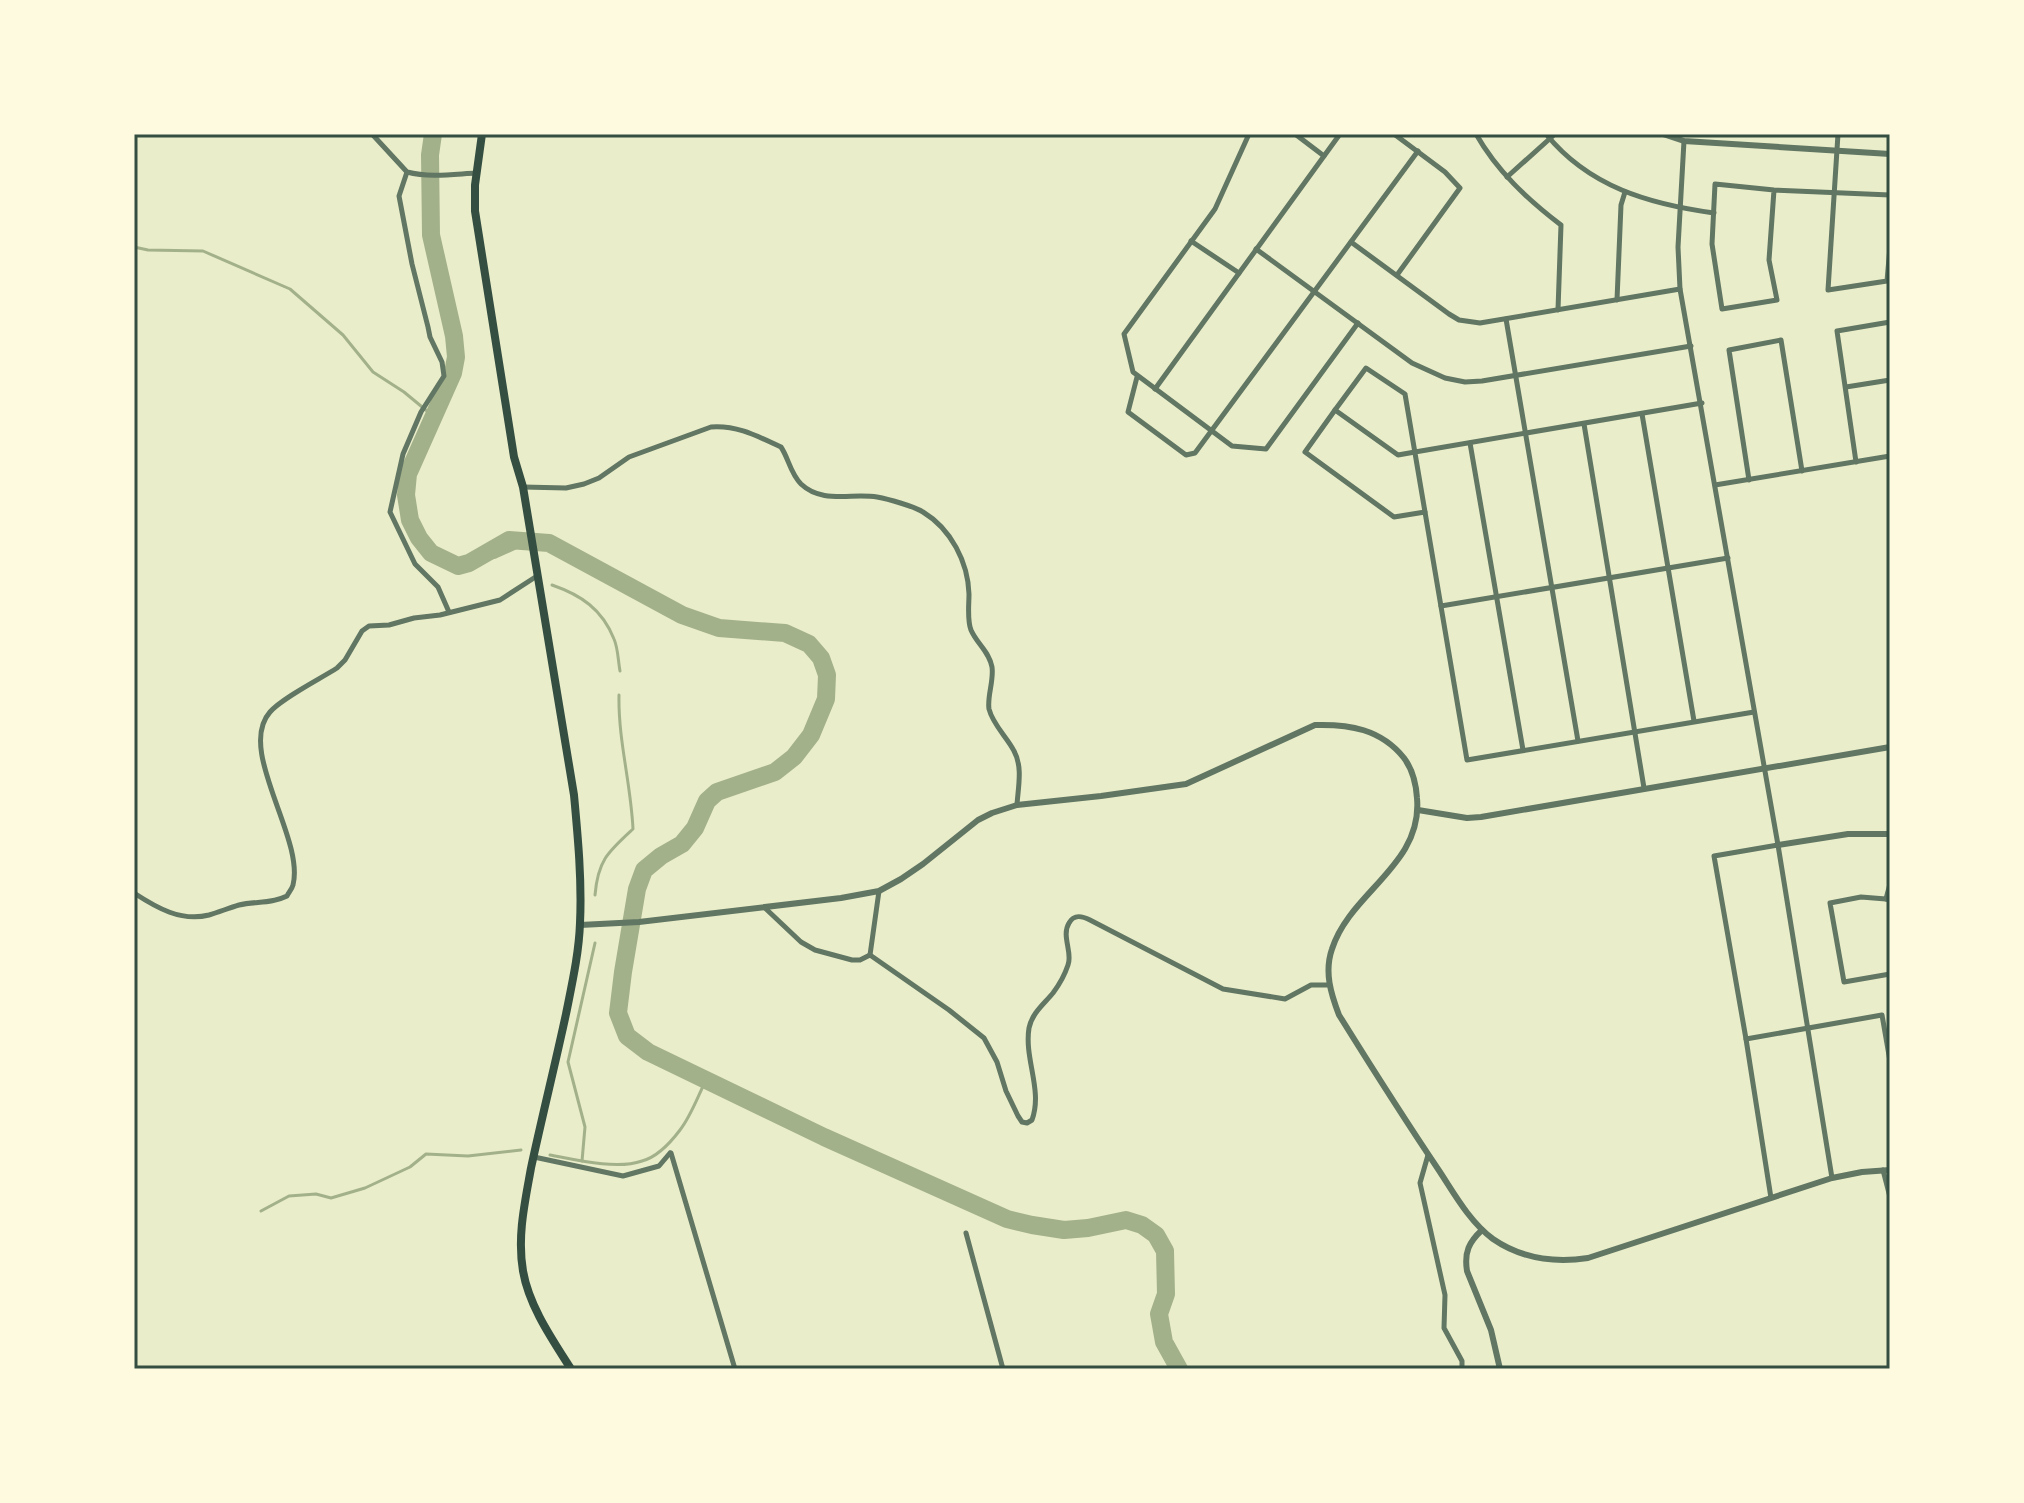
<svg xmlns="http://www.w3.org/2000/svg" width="2024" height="1503" viewBox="0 0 2024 1503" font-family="Poppins,sans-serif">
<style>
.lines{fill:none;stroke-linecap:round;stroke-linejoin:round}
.stream{stroke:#a3b18a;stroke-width:3}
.river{stroke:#a3b18a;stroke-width:18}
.minor{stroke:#617663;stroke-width:5}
.tertiary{stroke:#617663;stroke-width:6}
.trunk{stroke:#344e41;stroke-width:8}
.neatline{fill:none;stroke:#344e41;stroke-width:3}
</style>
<rect width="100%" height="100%" fill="#e9edc9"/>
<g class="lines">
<g class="stream">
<polyline points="134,247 148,250 203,251 290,289 343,335 373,372 404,392 433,416"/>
<polyline points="469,563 496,557 516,548"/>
<path d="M 552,585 C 581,595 602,609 614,639 C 618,648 618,660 620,671"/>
<path d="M 595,895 C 598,860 608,852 633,829 C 631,784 618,740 619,695"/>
<path d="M 550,1155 C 576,1160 617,1170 642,1161 C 657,1157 671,1142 680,1130 C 691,1116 698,1096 706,1080"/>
<polyline points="582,1161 585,1127 568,1062 595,943"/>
<polyline points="261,1211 289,1196 316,1194 331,1198 365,1188 410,1167 426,1154 468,1156 521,1150"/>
</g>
<polyline class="river" points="433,134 430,155 431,235 454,336 456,357 453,373 408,474 406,495 410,520 419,538 431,553 458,566 469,563 509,540 549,543 682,615 719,628 785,633 809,644 821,658 827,675 826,699 811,735 794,757 775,772 717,792 707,801 695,828 682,844 661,856 644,870 637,889 623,972 618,1013 627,1036 648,1052 824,1137 1007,1219 1032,1225 1064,1230 1088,1228 1126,1220 1142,1225 1156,1235 1165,1251 1166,1294 1159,1314 1164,1342 1179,1369"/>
<g class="minor">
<path d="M 372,134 L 407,172 C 430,178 455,174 477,173"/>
<polyline points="1249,134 1215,209 1124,334 1133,372 1232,446 1266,449 1358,323"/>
<polyline points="1295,134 1324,156"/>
<polyline points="1394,134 1445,172 1460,188 1397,275"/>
<path d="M 1476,134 C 1497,171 1527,199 1561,225 L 1558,310"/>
<path d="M 1546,134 C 1589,187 1649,204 1714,213"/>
<polyline points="1838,134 1828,290 1887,281 1890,247"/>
<polyline points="1684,141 1678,247 1680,289 1778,845 1832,1178"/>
<polyline points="407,172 399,196 412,264 428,327 430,337 442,362 444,376 421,412 403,454 390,512 415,564 438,587 449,612"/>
<polyline points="1507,177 1555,134"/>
<polyline points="1774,190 1769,260 1777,300 1722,309 1712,244 1715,184 1774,190 1890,195"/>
<polyline points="1191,241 1239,273"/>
<polyline points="1351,242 1449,314 1459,320 1480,323 1680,289"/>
<polyline points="1256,249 1412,363 1445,378 1465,382 1482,381 1691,346"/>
<polyline points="1617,300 1621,205 1625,192"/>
<polyline points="1506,319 1578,741"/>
<polyline points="1137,377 1128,412 1186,455 1195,453 1418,151"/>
<polyline points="1846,387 1890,380"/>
<polyline points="1155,389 1340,134"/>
<path d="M 1702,403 L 1415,452 L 1398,455 L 1335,410 L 1366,368 L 1405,394 C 1426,516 1447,638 1467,760 L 1754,712"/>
<polyline points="1335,410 1305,452 1394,517 1425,512"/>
<polyline points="1642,414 1694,721"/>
<polyline points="1584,424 1644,788"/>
<polyline points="1470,443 1523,750"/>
<polyline points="1856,462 1837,331 1890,322"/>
<polyline points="1749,480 1729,350 1781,340 1802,471"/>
<polyline points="1715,485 1890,456"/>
<path d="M 523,487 L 566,488 L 584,484 L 599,478 L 629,457 L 711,427 C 737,425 757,436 781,447 C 789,459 790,473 801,484 C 822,504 851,493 877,497 C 888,499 913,506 923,512 C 951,529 968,562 969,594 C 969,605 967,620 971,630 C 977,644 989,651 992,667 C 994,681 987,696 989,709 C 993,725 1007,737 1014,751 C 1023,767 1018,788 1017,805"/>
<polyline points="1441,606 1728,558"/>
<polyline points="1890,884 1886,899 1890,900"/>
<path d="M 134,893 C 157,908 181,922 209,915 C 219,912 229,908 239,905 C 256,901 271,904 287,896 C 289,892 292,889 293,885 C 305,838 236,750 270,712 C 282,698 320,679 337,668 L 345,660 L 362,631 L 369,626 L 389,625 L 414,618 L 440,615 L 500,600 L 537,576"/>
<polyline points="1886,899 1861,897 1830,903 1844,982 1890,974"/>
<polyline points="765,908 801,942 815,950 852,960 860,960 870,955"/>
<path d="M 870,955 L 949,1010 L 984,1038 L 997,1062 L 1006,1091 L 1018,1116 L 1022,1122 L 1027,1123 L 1032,1120 C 1043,1090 1024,1059 1029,1028 C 1032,1013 1044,1004 1053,993 C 1059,985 1065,974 1068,965 C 1073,953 1061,936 1069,923 C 1074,914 1082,916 1090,920 L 1223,989 L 1285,999 L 1311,985 L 1329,985"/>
<polyline points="870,955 879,891"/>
<polyline points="1746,1039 1882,1015 1890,1061"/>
<polyline points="671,1153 735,1369"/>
<polyline points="1428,1155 1420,1183 1445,1295 1444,1328 1462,1361 1462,1369"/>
<polyline points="534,1157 623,1176 659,1166 670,1153"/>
<polyline points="1883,1170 1890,1197"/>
<polyline points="1771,1198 1746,1039 1714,856 1778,845"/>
<polyline points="966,1233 1003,1369"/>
</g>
<g class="tertiary">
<polyline points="1663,134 1684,141 1890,154"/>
<polyline points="1418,810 1467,818 1481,817 1890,747"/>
<polyline points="1778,845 1848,834 1890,834"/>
<path d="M 580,925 L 639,922 L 841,898 L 879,891 L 901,879 L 923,864 L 978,820 L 992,813 L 1017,805 L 1101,796 L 1186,784 L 1315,725 C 1349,724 1381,729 1404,758 C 1413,770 1416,783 1417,798 C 1423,865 1350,892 1332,949 C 1324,972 1331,994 1339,1015 C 1372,1068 1405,1120 1440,1172 C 1455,1195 1470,1222 1493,1239 C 1522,1259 1554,1263 1588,1258 L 1832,1178 L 1862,1172 L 1890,1170"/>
<path d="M 1482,1230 C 1469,1242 1464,1252 1467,1271 L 1491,1330 L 1500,1369"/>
</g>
<path class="trunk" d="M 482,134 L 475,185 L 475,211 L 514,457 L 523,487 L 574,795 C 578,838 582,881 580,923 C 579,953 572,984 566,1014 C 555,1065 542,1117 531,1168 C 525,1202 517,1236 523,1271 C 529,1306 552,1339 571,1369"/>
</g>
<rect width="2024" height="1503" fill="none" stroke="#fefae0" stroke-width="272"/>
<rect x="136" y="136" width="1752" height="1231" class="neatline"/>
</svg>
